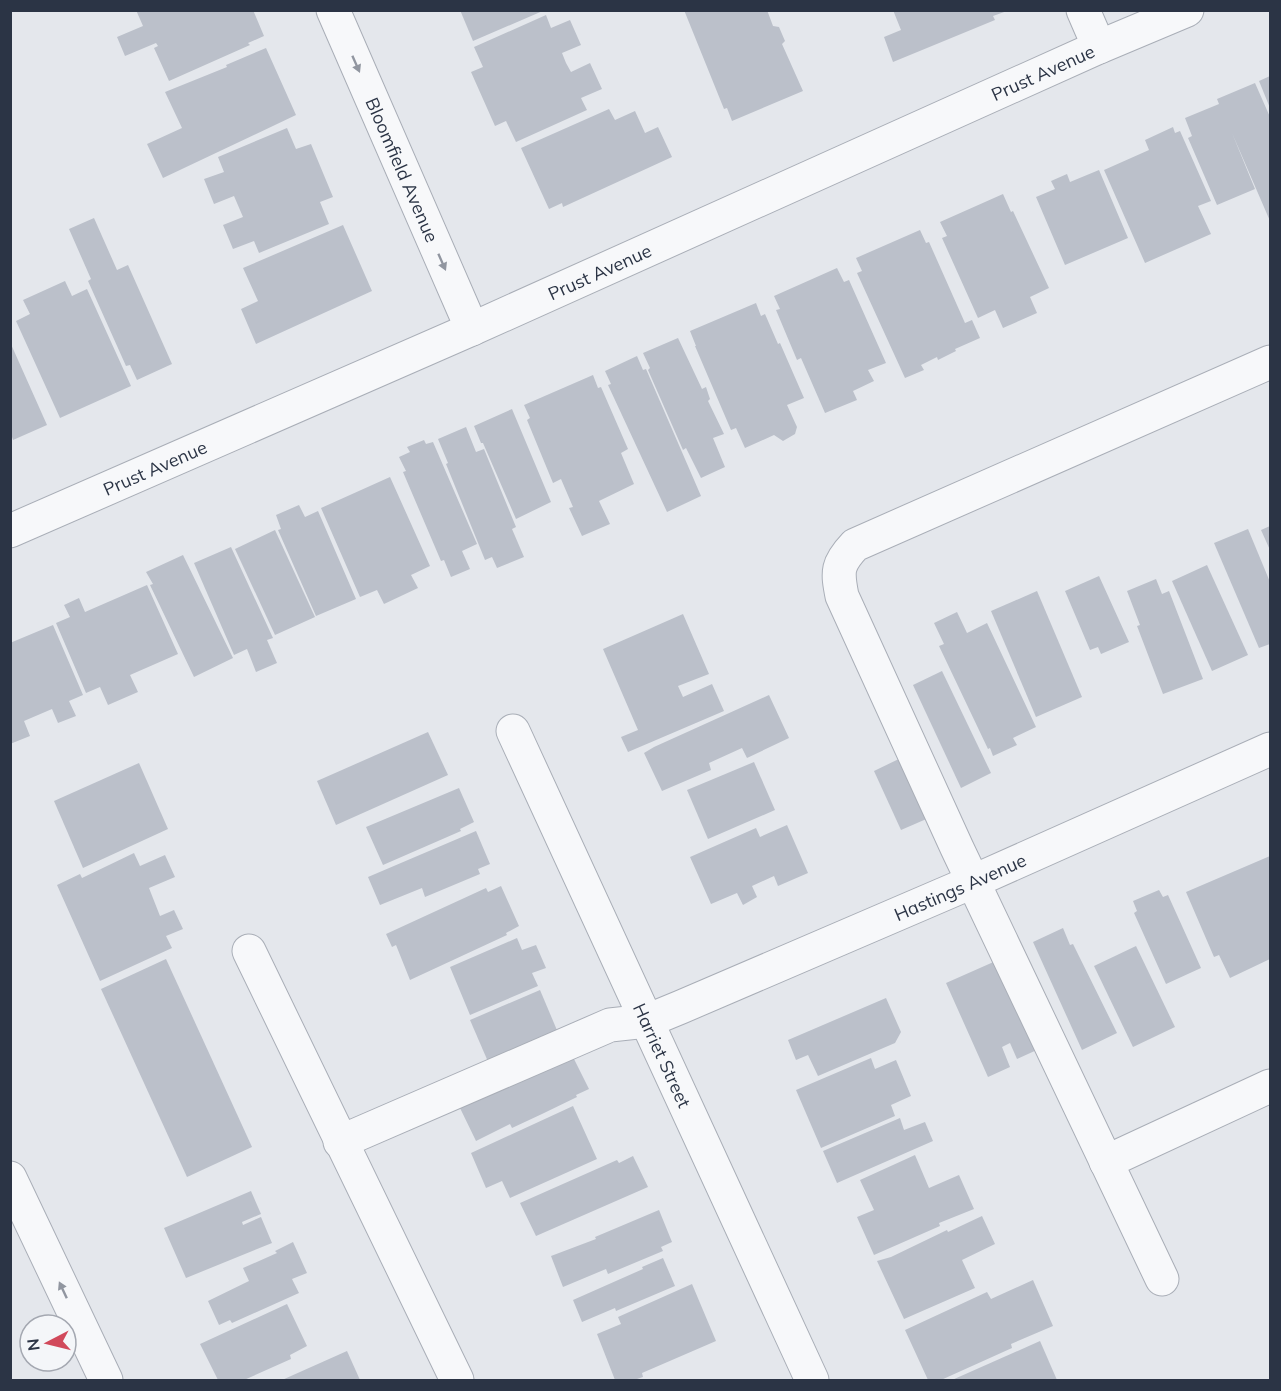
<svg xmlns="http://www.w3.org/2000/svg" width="1281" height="1391" viewBox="0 0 1281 1391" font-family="Mulish,sans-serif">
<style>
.building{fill:#bbc0ca}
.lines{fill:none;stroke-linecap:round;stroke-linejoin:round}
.minor-casing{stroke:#a9aeb7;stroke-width:35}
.minor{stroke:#f7f8fa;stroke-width:33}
.oneway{fill:#9196a0}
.labels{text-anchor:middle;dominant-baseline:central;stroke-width:5;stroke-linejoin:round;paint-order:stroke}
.street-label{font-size:18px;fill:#2b3445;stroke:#f4f6f9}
</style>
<rect width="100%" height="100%" fill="#e4e7ec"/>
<g class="building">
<polygon points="136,10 253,10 264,36 248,43 250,45 169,81 154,48 158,46 156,43 125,56 117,37 143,26"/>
<polygon points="460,10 545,10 473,41"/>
<polygon points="684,10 767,10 773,26 779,27 785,41 782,44 803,91 732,121 727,108 724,109"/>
<polygon points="893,10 1007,10 1007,11 993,16 995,20 893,62 884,37 901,30"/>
<polygon points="546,15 551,28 570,20 581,45 562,53 566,63 571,72 590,63 602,89 581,98 587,110 516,142 506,121 495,126 471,72 483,67 474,47"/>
<polygon points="266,48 296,115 163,178 147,144 182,128 165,92 227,67 226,65"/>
<polygon points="1270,76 1270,108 1259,81"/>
<polygon points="1255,83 1270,117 1270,221 1232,133 1255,189 1217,205 1188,138 1192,136 1185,118 1219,104 1217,99"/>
<polygon points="609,109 615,120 635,111 645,133 658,127 672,157 563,207 562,203 549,209 521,148"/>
<polygon points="1173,127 1175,133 1180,131 1211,201 1198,206 1211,234 1145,263 1104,170 1149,150 1145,140"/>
<polygon points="287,128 296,149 311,144 333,197 320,202 329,224 259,253 254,241 233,249 223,225 243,217 234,196 214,204 204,179 224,172 218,157"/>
<polygon points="1099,170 1128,238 1065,265 1036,197 1055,189 1051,181 1067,174 1070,182"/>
<polygon points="1003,194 1011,212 1013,211 1049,288 1030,297 1037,313 1003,328 995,310 978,318 942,238 947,236 940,222"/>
<polygon points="94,218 117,270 128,265 172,364 137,380 130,365 126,366 88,281 91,279 69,229"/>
<polygon points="343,225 372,291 256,344 241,309 258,301 243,268"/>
<polygon points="920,230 926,243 929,242 965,323 972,320 980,338 955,349 956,351 938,360 937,357 921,365 924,370 905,378 857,273 862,271 856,258"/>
<polygon points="837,268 844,282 849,280 886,363 868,370 874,381 853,391 857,400 825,413 801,358 797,360 776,310 780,309 774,296"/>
<polygon points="65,281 72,296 87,289 131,386 60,418 16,321 30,314 23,300"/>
<polygon points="756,303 761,316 765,314 778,344 780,343 804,398 787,405 797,427 795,434 783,441 774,435 745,448 736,428 731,430 695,346 696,346 690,331"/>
<polygon points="678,338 702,389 706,387 710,399 708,401 724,434 713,438 725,467 701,478 686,448 683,450 648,370 650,368 643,353"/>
<polygon points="10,342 47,425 13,440 12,437 10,438"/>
<polygon points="637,356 643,370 646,369 701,496 667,512 608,385 611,384 605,371"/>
<polygon points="593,375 598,388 601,387 628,449 621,453 634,484 599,501 610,524 582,536 569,508 573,507 561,479 553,483 527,420 530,418 524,405"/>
<polygon points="512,409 551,502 516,519 483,443 481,443 474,426"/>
<polygon points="466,427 476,452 484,449 516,527 512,529 524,557 497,568 492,557 485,560 446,464 448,463 438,439"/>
<polygon points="424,440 426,444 433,442 477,544 462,551 470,569 451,577 444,560 441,561 403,472 406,471 399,457 410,452 407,447"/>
<polygon points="390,477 430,566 411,575 418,588 384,604 377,590 360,597 321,508"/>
<polygon points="299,505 305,517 318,511 356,599 316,616 278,530 281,529 276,515"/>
<polygon points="1270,526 1270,550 1261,530"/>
<polygon points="1248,529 1270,582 1270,644 1259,648 1214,543"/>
<polygon points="275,530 315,617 275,635 235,549"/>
<polygon points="231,547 273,638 267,640 277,663 256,672 247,649 234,655 194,563"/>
<polygon points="183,555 233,658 194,677 150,585 153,584 146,572"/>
<polygon points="1207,565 1248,655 1212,671 1172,581"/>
<polygon points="1099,576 1129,642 1101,654 1098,647 1090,650 1065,591"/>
<polygon points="1156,579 1162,594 1169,591 1203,679 1163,694 1137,626 1140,625 1127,591"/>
<polygon points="147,585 178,654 130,675 138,692 108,705 100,687 86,693 56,623 70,617 64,605 79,598 85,612"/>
<polygon points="1037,591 1082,697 1036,717 991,611"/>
<polygon points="957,612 967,633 987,623 1036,727 1013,738 1017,745 993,756 990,748 988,749 939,646 944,644 934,623"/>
<polygon points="683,614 709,674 678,686 683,697 712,684 724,711 628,752 621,737 638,730 603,649"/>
<polygon points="53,625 83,695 69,701 76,716 58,723 52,709 24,721 30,736 10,744 10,643"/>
<polygon points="942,671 991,773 961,788 913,685"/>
<polygon points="769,695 789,738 747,758 742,748 709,763 711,770 662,791 644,753 654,747"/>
<polygon points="428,732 448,775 336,825 317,781"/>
<polygon points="905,756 931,817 901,830 874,771"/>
<polygon points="754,762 775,810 708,839 687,790"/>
<polygon points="139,763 168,829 83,868 54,801"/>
<polygon points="459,788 474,822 460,829 461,831 383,865 366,827"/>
<polygon points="787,825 808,873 778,886 774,876 752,886 757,897 743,905 737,893 711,904 690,857 756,828 760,837"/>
<polygon points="476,831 490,864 478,869 480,874 425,897 422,888 380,905 368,877"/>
<polygon points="134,853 140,866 165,855 175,877 149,888 160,916 174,910 183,929 166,936 172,948 100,981 57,885 80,874 82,878"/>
<polygon points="1270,856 1270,959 1230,978 1219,955 1214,957 1186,892"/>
<polygon points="501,886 519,926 506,933 507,935 410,980 396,945 392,947 386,934 486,888 488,892"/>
<polygon points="1159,890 1163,897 1168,895 1201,968 1166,984 1134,913 1137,911 1133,901"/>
<polygon points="1063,928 1070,945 1073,944 1117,1033 1082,1050 1033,942"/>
<polygon points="517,938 522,950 536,945 546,968 532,973 538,986 470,1015 450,967"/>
<polygon points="1136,946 1175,1027 1133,1047 1094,966"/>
<polygon points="1007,956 1039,1049 1017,1059 1010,1043 1002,1047 1010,1067 988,1077 946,983"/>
<polygon points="166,959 252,1147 187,1177 101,989"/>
<polygon points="540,990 559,1035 489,1064 470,1020"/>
<polygon points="886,998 901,1032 895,1043 818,1076 808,1055 796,1060 788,1040"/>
<polygon points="573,1057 589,1089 576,1095 577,1097 542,1114 512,1128 510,1124 476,1141 460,1108"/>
<polygon points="871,1058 875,1069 896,1060 911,1096 891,1105 895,1116 821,1148 796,1090"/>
<polygon points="573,1106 597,1159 510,1198 502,1181 486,1188 471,1153"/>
<polygon points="900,1118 904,1130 925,1122 933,1141 837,1183 823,1151"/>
<polygon points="915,1155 929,1188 959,1175 974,1209 939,1223 940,1226 874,1255 857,1217 874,1210 860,1180"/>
<polygon points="633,1156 648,1187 536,1236 520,1203 617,1160 619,1163"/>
<polygon points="251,1191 261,1214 242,1222 243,1225 261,1217 272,1243 186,1278 164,1228"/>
<polygon points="659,1210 672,1242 661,1247 663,1251 608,1274 606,1269 563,1287 551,1256 596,1239 595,1237"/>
<polygon points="982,1216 995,1244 962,1260 975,1288 904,1319 877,1261 891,1257 947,1230 948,1232"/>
<polygon points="293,1242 307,1273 292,1279 299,1293 232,1323 230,1320 219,1325 208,1301 249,1281 243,1268 277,1253 275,1251"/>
<polygon points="663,1258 675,1286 616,1311 615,1308 582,1322 573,1300 643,1269 642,1267"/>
<polygon points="1033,1280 1053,1326 1011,1344 1012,1348 941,1380 928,1380 905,1330 987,1292 991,1299"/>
<polygon points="692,1284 716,1341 642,1373 643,1377 634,1380 615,1380 597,1334 621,1324 618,1317"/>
<polygon points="287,1304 307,1346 290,1355 291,1359 244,1380 218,1380 200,1344"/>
<polygon points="1040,1341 1057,1380 952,1380"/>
<polygon points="347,1351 360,1380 282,1380"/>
</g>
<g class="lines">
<g class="minor-casing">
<g id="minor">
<path id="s1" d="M 333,10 L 472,329"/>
<polyline points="1083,10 1099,47"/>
<path id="s2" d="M 10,531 L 472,329 L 1099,47 L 1187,10"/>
<path id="s3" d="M 513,731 L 812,1380"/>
<polyline points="249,951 457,1380"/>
<path id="s4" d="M 340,1142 L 610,1025 L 647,1021 L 681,1007 L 972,882 L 1270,749"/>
<polyline points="1106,1162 1270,1086"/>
<polyline points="10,1178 106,1380"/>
<path d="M 1162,1279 L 957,848 L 842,596 C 837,571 837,564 855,545 L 1270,362"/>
</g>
</g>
<use href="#minor" class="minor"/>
</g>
<defs><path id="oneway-solid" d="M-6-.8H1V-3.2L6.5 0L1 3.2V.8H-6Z" transform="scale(1.5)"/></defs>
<g class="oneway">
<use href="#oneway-solid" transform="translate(356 64) rotate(66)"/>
<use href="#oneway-solid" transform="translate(442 262) rotate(66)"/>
<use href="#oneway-solid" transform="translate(63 1290) rotate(-115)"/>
</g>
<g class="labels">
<g class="street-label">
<text stroke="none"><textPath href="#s2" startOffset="1130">Prust Avenue</textPath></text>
<text stroke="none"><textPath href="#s1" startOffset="174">Bloomfield Avenue</textPath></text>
<text stroke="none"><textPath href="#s2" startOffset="644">Prust Avenue</textPath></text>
<text stroke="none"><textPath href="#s2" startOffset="158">Prust Avenue</textPath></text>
<text stroke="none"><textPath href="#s4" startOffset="672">Hastings Avenue</textPath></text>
<text stroke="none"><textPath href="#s3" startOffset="357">Harriet Street</textPath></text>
</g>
</g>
<rect width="1281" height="1391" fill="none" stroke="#2b3445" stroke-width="24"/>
<g transform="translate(48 1343) rotate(263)"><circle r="28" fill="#f4f6f9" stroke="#a4a8b1" stroke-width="1.5"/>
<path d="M0-4.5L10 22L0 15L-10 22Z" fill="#d1495b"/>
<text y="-9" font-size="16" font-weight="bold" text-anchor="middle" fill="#2b3445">N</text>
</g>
</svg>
